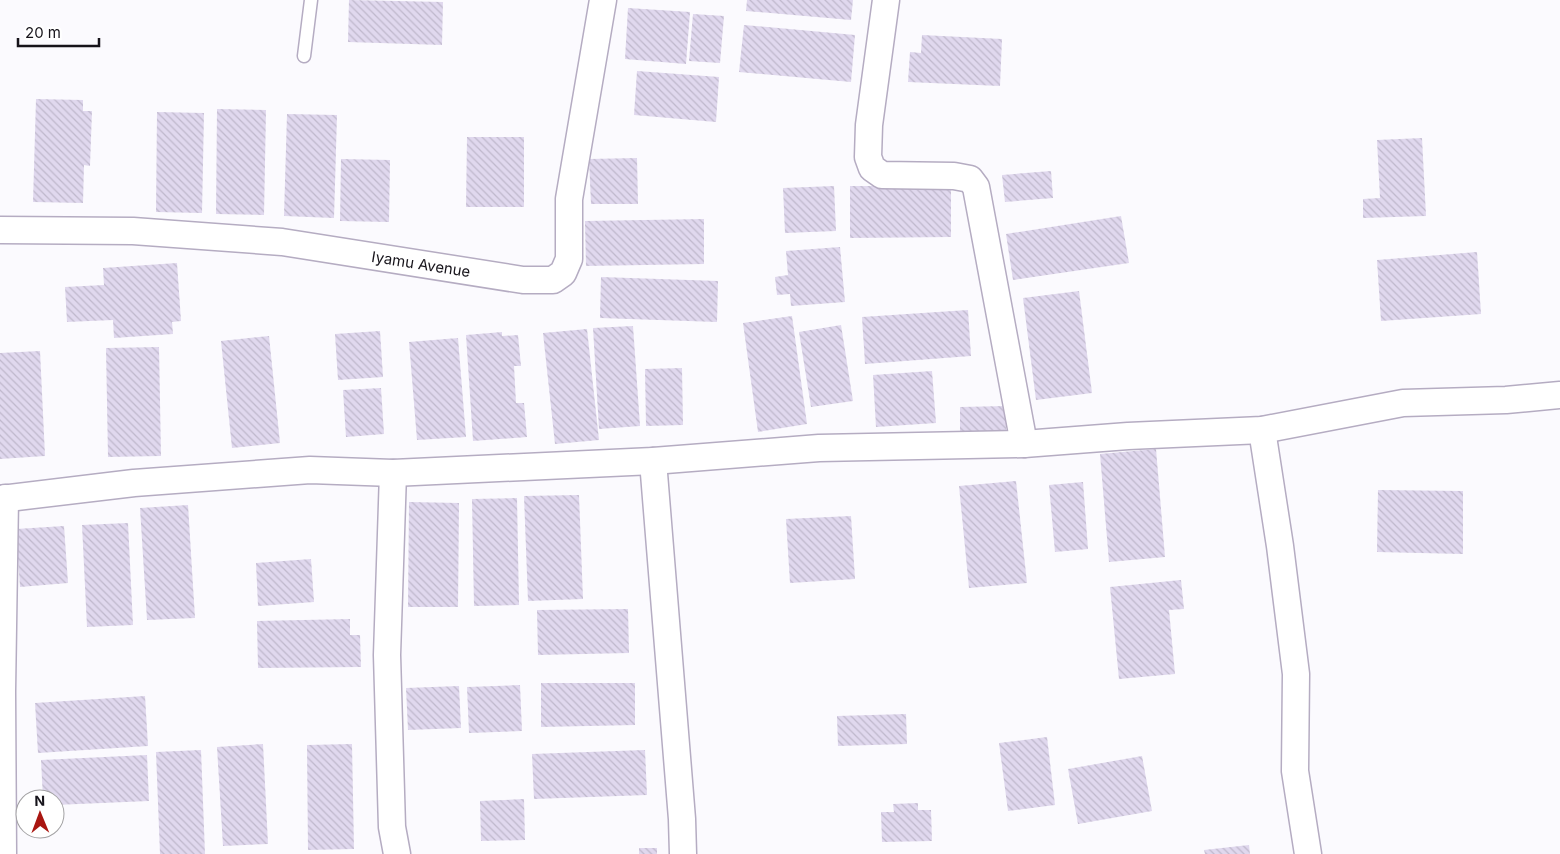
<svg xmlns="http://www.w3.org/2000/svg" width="1560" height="854" viewBox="0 0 1560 854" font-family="Inter,sans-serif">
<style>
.building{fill:url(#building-back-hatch)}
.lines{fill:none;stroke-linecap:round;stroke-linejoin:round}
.service-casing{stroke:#b5acc2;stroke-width:15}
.minor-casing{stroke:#b5acc2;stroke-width:29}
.service{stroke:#fff;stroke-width:12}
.minor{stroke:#fff;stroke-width:26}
.labels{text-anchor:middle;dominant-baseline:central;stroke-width:4;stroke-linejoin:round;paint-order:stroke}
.street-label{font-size:15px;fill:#16131a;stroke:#fff}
</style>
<defs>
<pattern id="building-back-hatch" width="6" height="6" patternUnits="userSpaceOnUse" patternTransform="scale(1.25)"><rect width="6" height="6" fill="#e0d8ee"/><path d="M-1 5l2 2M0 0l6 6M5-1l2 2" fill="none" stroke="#bfb8cc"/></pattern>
</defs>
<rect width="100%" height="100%" fill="#fbfafe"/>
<g class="building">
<polygon points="349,0 443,2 442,45 348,42"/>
<polygon points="747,0 853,0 851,20 746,11"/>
<polygon points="628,8 690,12 686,64 625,59"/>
<polygon points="693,14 724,16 720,63 689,61"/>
<polygon points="744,25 855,35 851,82 739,72"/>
<polygon points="922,35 1002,39 1000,86 908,82 910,52 921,53"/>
<polygon points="637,71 719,77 716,122 634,115"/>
<polygon points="36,99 83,100 83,111 92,111 90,166 84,165 83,203 33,202"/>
<polygon points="217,109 266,110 264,215 216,214"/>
<polygon points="157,112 204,113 202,213 156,212"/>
<polygon points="287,114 337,115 334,218 284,216"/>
<polygon points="467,137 524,137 524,207 466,207"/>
<polygon points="1422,138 1426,216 1363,218 1363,199 1380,198 1377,140"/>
<polygon points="637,158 638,204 591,204 589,159"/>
<polygon points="341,159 390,160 389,222 340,221"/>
<polygon points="1051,171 1053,198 1005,202 1002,175"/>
<polygon points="834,186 836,231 785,233 783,188"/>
<polygon points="850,186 951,186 951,237 850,238"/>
<polygon points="1121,216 1129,263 1013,280 1006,234"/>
<polygon points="704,219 704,264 586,266 585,221"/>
<polygon points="840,247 845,302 791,306 790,294 777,295 775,277 788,275 786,251"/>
<polygon points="1477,252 1481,314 1381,321 1377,260"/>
<polygon points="177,263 181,321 172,322 173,334 114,338 113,320 67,322 65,287 104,285 103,268"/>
<polygon points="601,277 718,281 717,322 600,318"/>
<polygon points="1079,291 1092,393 1036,400 1023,298"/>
<polygon points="968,310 971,356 865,364 862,317"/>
<polygon points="792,316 807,424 758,432 743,323"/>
<polygon points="841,325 853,401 811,407 799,332"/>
<polygon points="633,326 640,426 599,429 593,328"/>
<polygon points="587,329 599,440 555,444 543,333"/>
<polygon points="380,331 383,377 338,380 335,334"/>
<polygon points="502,332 502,336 518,335 521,366 514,366 516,403 524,403 527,437 473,441 466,335"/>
<polygon points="269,336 280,443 232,448 221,341"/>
<polygon points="458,338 466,437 417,440 409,342"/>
<polygon points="159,347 161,456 108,457 106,348"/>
<polygon points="40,351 45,456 0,459 0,353"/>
<polygon points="682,368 683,425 646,426 645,369"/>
<polygon points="932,371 936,423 876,427 873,375"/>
<polygon points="381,388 384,434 346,437 343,390"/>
<polygon points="1006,406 1006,430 960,432 960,407"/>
<polygon points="1156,449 1165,557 1109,562 1100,454"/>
<polygon points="1016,481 1027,583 969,588 959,486"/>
<polygon points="1083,482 1088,549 1055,552 1049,485"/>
<polygon points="1378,490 1463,491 1463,554 1377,552"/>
<polygon points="579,495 583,599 528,601 524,496"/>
<polygon points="517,498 519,605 474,606 472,499"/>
<polygon points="409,502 459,503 458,607 408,607"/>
<polygon points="188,505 195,618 147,620 140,508"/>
<polygon points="851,516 855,579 790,583 786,519"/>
<polygon points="128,523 133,625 87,627 82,525"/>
<polygon points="64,526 68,583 20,587 16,529"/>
<polygon points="311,559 314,602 258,606 256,563"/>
<polygon points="1181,580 1184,609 1169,610 1175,674 1119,679 1110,587"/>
<polygon points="628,609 629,653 538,655 537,610"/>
<polygon points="350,619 350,635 360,635 361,667 258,668 257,621"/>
<polygon points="541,683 635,683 635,725 541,727"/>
<polygon points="520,685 522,731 469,733 467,687"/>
<polygon points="459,686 461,728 408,730 406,688"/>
<polygon points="145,696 148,746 38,753 35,703"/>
<polygon points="906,714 907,744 838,746 837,716"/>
<polygon points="1047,737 1055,805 1008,811 999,743"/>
<polygon points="263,744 268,844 223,846 217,747"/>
<polygon points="352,744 354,849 308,850 307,745"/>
<polygon points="201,750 205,854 160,854 156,752"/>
<polygon points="645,750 647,795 534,799 532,754"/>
<polygon points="147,755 149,801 55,805 55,799 43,799 41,760"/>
<polygon points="1142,756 1152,811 1078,824 1068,769"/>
<polygon points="524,799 525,840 481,841 480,801"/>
<polygon points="918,803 918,810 931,810 932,841 882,842 881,812 894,812 893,804"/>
<polygon points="1249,845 1250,854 1205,854 1204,850"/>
<rect x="639" y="848" width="18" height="6"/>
</g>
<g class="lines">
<g class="service-casing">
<polyline id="service" points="304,56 311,0"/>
</g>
<g class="minor-casing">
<g id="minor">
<polyline points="886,0 869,125 868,157 872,168 882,175 954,176 970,179 976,187 1024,444"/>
<polyline points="0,230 133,231 282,242 523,280 553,280 563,273 569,259 569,199 603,0"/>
<polyline points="1262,430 1280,546 1296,674 1295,771 1308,854"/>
<polyline points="653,461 682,819 683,854"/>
<polyline points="393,473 387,655 392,827 397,854"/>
<polyline points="0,499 134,483 310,470 393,473 653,461 819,448 1024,444 1128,436 1262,430 1403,403 1506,400 1560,395"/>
<polyline points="3,854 2,692 5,498"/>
</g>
</g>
<use href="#service" class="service"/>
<use href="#minor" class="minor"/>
</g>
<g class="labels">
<g class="street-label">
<text transform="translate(421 264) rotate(9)">Iyamu Avenue</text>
</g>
</g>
<g transform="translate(40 814) rotate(359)"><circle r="24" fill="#ffffff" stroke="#a2a1a3"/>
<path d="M0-4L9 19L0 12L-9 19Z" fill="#a91611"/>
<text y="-8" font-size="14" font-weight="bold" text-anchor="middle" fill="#16131a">N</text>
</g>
<path d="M18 38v8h81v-8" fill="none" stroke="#16131a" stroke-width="2.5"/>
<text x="25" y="38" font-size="15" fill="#16131a" stroke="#ffffff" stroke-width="4" paint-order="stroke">20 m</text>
</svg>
